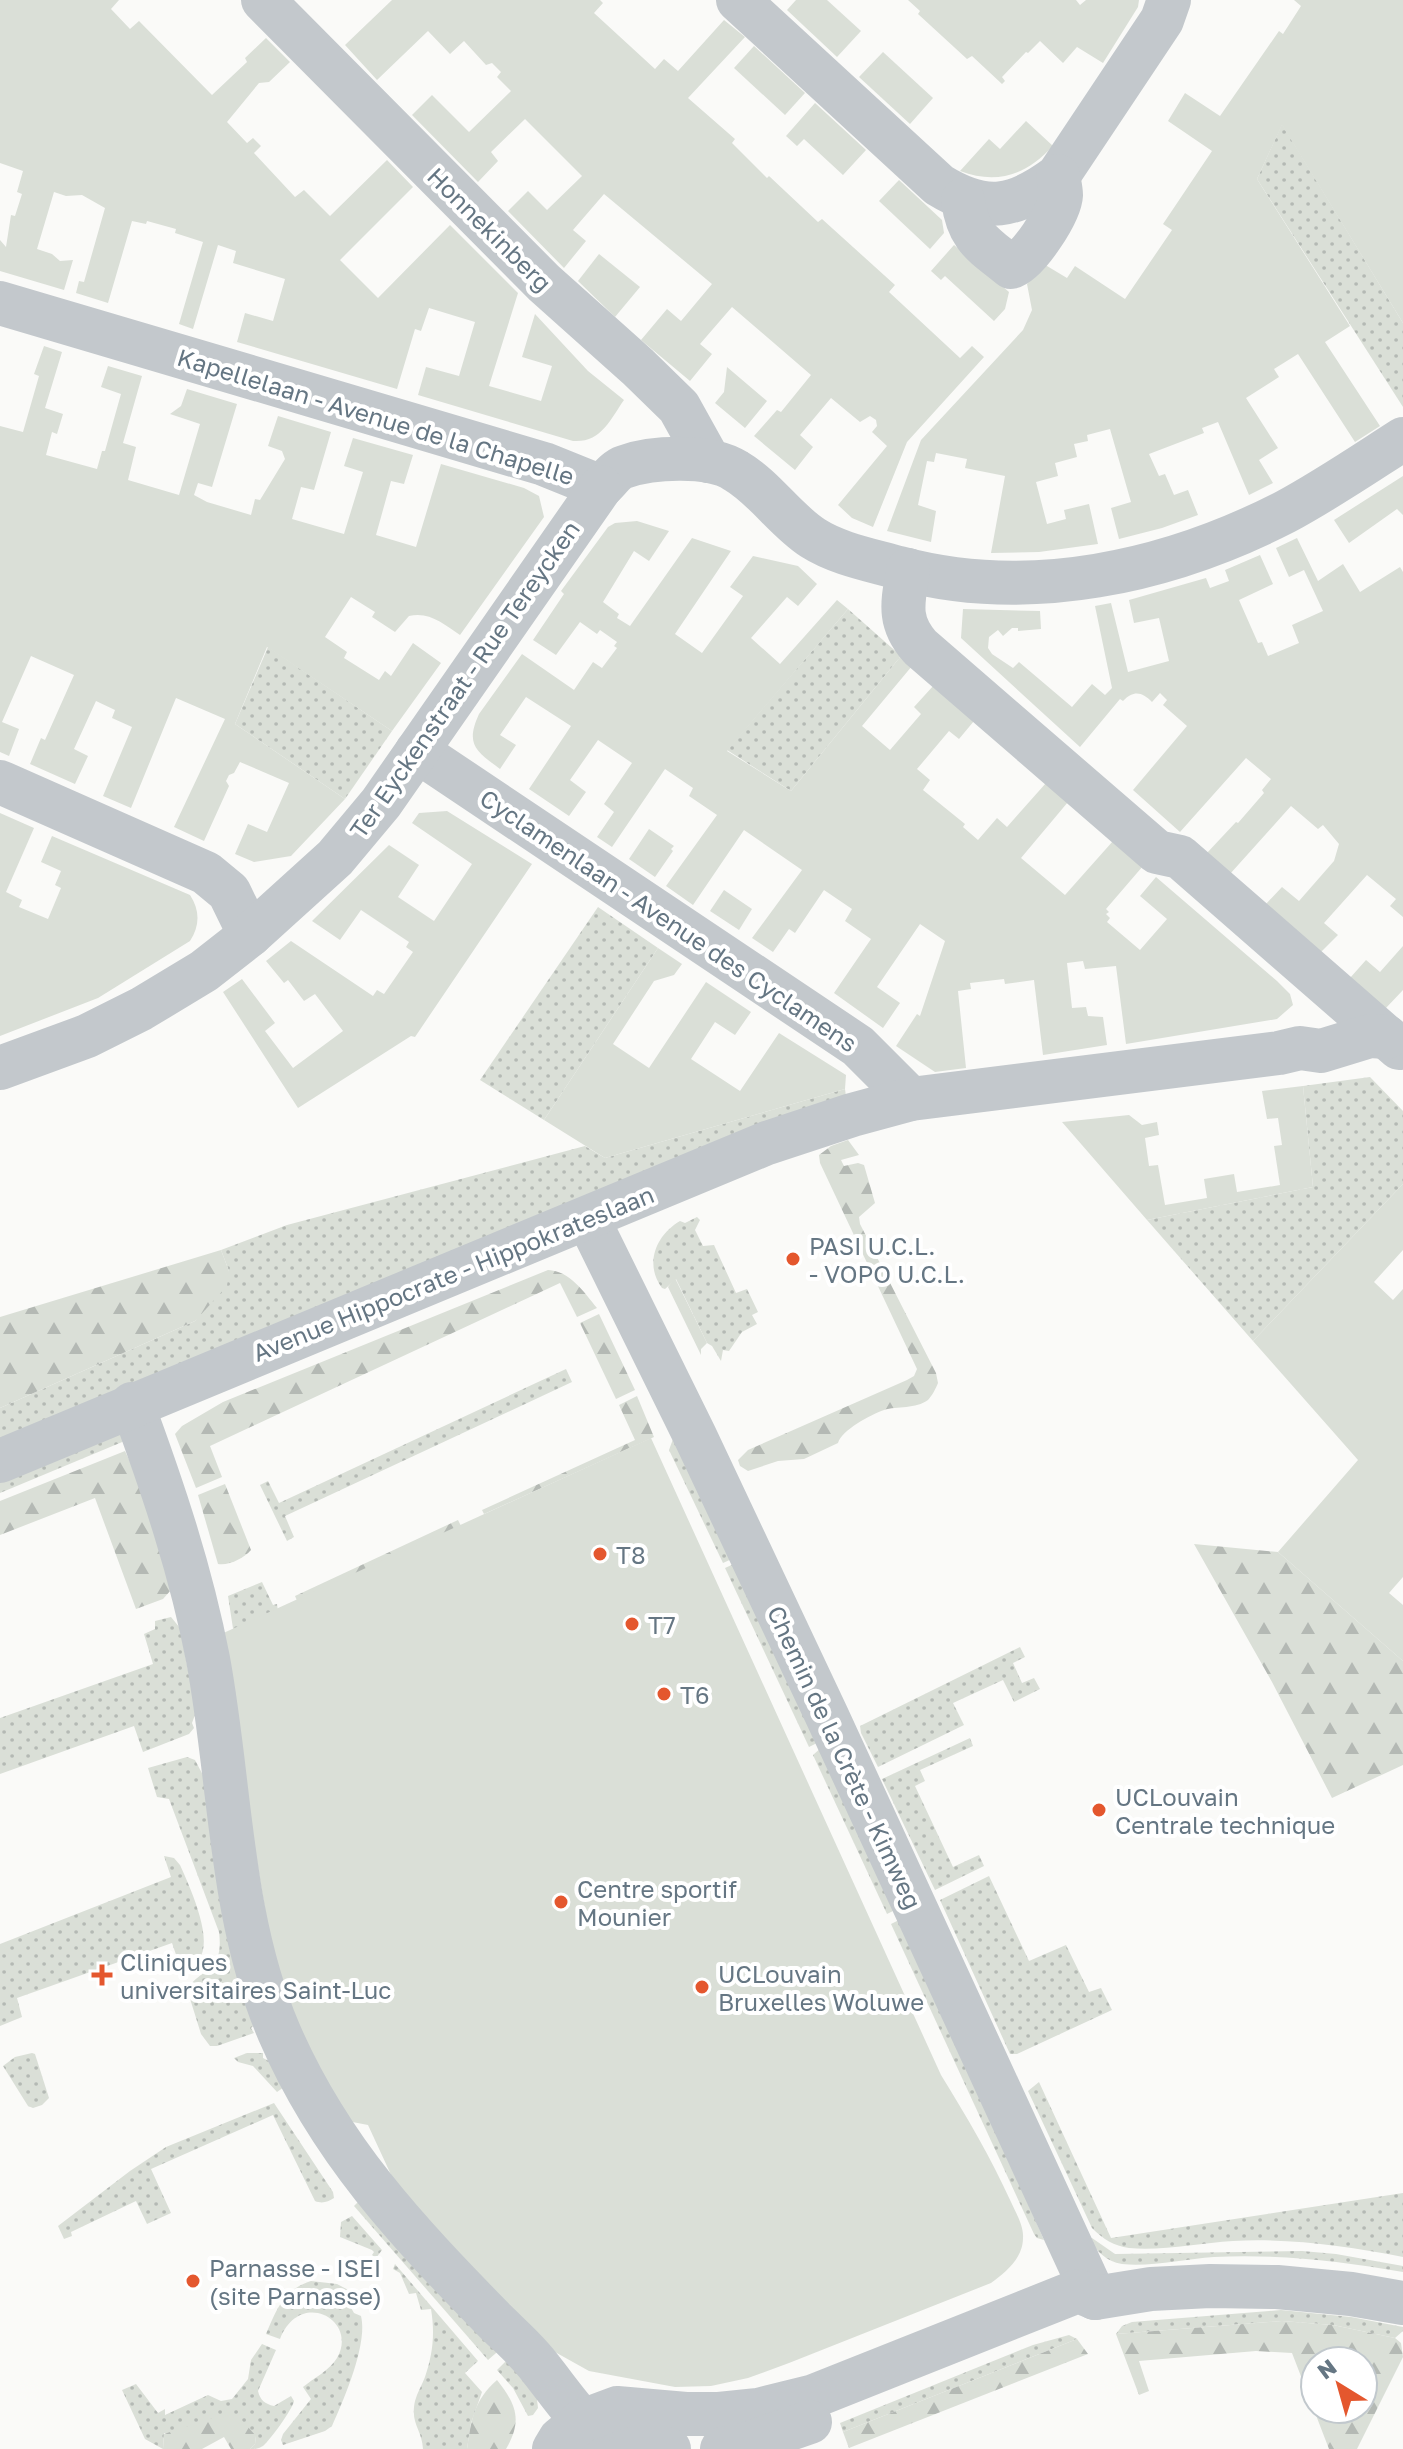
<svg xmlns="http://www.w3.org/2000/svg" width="1403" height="2449" viewBox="0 0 1403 2449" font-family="'Golos Text',sans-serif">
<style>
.grass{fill:url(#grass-dots)}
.forest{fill:url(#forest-firs);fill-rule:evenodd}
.green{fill:#dadfd7}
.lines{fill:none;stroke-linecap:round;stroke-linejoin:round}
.minor{stroke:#c3c8cc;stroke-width:44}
.poi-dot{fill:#e4572e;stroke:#fff;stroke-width:3}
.labels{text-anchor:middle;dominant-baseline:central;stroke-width:8;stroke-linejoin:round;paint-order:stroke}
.street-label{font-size:24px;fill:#657683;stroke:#fff}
.poi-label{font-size:24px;fill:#657683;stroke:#fff;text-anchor:start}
</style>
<defs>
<pattern id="grass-dots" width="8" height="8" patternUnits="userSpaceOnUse" patternTransform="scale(2)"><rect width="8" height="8" fill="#dadfd7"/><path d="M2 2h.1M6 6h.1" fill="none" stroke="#b4b9b4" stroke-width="1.8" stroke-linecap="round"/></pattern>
<pattern id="forest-firs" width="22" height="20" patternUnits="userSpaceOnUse" patternTransform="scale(2)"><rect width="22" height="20" fill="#dadfd7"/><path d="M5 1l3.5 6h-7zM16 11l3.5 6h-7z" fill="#b4b9b4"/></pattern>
</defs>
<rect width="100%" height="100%" fill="#fafaf8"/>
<g class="grass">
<polygon points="1282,124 1403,323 1403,407 1257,179"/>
<polygon points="848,609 901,656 791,791 727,750"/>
<polygon points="268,647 392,731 345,799 235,724"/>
<polygon points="598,907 658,948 544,1120 480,1080"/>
<polygon points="1370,1077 1403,1111 1403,1184 1253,1341 1147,1220 1313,1187 1303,1086"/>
<polygon points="845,1089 847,1103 0,1441 0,1408 195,1321 229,1271 221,1250 287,1225 585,1146 605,1158"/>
<path d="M 697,1217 L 700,1220 L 695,1230 L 703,1246 L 714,1245 L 736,1293 L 747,1289 L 758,1312 L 752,1315 L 757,1324 L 742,1332 L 729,1351 L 723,1350 L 721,1361 L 712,1346 L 707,1343 L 676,1279 L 665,1289 L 662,1288 C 644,1264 656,1235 680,1221 L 685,1223 Z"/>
<polygon points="566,1369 572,1382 285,1516 294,1537 287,1541 260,1485 268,1481 279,1503"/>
<polygon points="118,1433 127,1440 0,1493 0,1475"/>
<polygon points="673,1439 734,1558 723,1563 669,1450"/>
<polygon points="736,1563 819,1742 809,1747 725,1568"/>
<polygon points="262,1582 273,1605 277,1604 278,1611 234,1635 228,1596"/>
<polygon points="171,1617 180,1628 196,1712 192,1723 194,1728 189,1734 143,1752 134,1726 0,1774 0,1718 153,1664 144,1634 155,1629 155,1621"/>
<polygon points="1020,1647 1025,1657 1013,1663 1022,1683 1034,1678 1040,1689 1014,1702 1003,1680 953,1703 964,1725 878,1767 861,1733 860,1726"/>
<polygon points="970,1738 973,1746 920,1770 925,1781 915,1786 953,1867 979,1855 984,1866 935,1890 882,1779"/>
<polygon points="822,1747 897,1909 887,1914 813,1755"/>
<path d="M 187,1757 L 195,1760 L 205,1779 L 255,2024 L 251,2028 L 254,2033 L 217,2046 L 210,2046 L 201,2034 L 187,1989 C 203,1966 224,1972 219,1932 L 169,1799 L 157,1797 L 148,1768 Z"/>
<path d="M 164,1856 L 174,1858 L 180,1865 C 189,1885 212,1935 201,1956 C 197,1963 188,1967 182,1972 L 172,1943 L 17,1998 L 22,2017 L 0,2026 L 0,1944 L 171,1877 Z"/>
<polygon points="989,1876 1029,1961 1066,1945 1089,1992 1101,1988 1112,2010 1017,2054 1010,2054 940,1900"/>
<polygon points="903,1918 1044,2240 1037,2238 1034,2234 891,1924"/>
<polygon points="32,2053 35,2054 49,2098 42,2105 33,2108 28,2106 3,2066 15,2057"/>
<polygon points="247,2053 263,2053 263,2058 269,2061 284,2087 277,2092 253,2066 238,2062 234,2058"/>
<path d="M 1039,2082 L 1111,2238 L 1403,2193 L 1403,2257 C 1347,2246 1290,2238 1233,2241 C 1199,2243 1163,2251 1129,2248 C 1114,2246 1103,2239 1092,2228 L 1028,2091 Z"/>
<path d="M 274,2103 L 333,2192 L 334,2198 C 328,2202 322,2204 315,2201 L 273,2115 L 151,2169 L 171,2213 L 147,2224 L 136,2201 L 71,2232 L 72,2236 L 64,2239 L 58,2226 L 130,2171 L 166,2147 Z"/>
<polygon points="362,2198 503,2347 488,2360 354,2206"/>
<polygon points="352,2216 382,2250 376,2258 372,2255 374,2252 372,2250 340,2237 341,2222"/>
<path d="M 1092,2238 L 1115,2254 L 1302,2251 L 1336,2254 L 1403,2266 L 1403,2272 C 1339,2261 1279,2254 1214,2257 C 1184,2259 1151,2267 1122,2264 C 1106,2262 1097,2250 1088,2240 Z"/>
<path d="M 395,2264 L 478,2361 L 465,2373 L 482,2392 L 471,2423 L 467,2449 L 423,2449 C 422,2429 410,2424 415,2401 C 417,2393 422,2385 425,2377 C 433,2354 435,2333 431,2309 L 421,2310 L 416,2293 L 409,2294 L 400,2273 L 393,2269 Z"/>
<path d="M 311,2281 L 337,2284 L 354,2293 L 350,2306 L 354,2313 L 361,2316 C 368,2344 344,2399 332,2426 L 325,2431 L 283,2445 L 281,2440 L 283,2434 L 311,2399 L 303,2387 C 314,2378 330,2370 337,2358 C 359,2320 300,2288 280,2339 L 266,2334 C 277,2309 283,2290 311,2281 Z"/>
<polygon points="1281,2310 1351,2317 1403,2327 1403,2331 1395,2338 1333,2325 1282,2321 1116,2334 1122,2326 1132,2322"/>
<polygon points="1069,2335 1077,2339 843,2432 840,2423 1033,2345"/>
<path d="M 262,2344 L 276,2350 L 258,2391 C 260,2400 265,2404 274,2406 L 291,2396 L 294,2401 C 292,2410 271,2439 263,2446 C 257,2449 257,2449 250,2449 L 255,2444 L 256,2436 L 164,2433 L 163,2449 L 145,2439 L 122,2390 L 136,2384 L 158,2413 L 165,2409 L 165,2415 L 208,2395 L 221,2401 L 232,2399 L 248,2379 L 251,2360 Z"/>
<polygon points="511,2356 536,2391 538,2408 533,2415 528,2416 513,2388 497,2370"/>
</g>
<g class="forest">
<path d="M 848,1140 L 859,1155 L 841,1160 L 844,1166 L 858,1163 L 864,1165 L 875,1203 L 859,1217 L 860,1224 L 936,1373 L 938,1383 C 936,1388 932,1396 928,1400 C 916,1409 897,1406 884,1410 C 870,1415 842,1430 838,1443 L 804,1459 L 778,1461 L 748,1471 L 740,1466 L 738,1460 L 748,1450 L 907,1380 L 914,1376 L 917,1369 L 820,1163 L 819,1155 L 831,1146 Z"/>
<polygon points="221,1250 229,1271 227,1286 195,1321 0,1408 0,1317"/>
<path d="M 548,1270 C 570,1271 584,1292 597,1308 L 577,1317 L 560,1283 L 210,1446 L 222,1477 L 196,1488 L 175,1434 L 182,1426 L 223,1402 Z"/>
<polygon points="599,1314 635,1390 616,1399 580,1323"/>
<polygon points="637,1396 654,1437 484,1514 482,1510 635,1440 619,1405"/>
<polygon points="125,1451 141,1485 171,1590 163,1599 136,1609 95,1498 0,1535 0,1501"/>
<path d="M 225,1484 L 251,1550 C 244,1558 229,1566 218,1564 L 198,1495 Z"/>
<polygon points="458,1520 461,1526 298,1603 295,1596"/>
<polygon points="1194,1544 1278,1552 1403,1661 1403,1765 1332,1798 1272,1682"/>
<path d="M 1282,2321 L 1333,2325 L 1395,2338 L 1401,2343 L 1403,2357 L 1357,2449 L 1329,2449 L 1292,2353 L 1256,2351 L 1139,2361 L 1149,2391 L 1139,2395 L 1116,2334 ZM 1315,2361 L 1363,2361 L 1363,2409 L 1315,2409 Z"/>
<polygon points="1077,2339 1088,2354 849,2448 843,2432"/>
<path d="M 497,2380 C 516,2404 523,2420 506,2449 L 467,2449 C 471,2420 474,2400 497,2380 Z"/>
<polygon points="237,2415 256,2436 255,2444 250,2449 231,2449 224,2437 202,2449 163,2449 164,2434 215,2417"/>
</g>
<g class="green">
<path d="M 0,0 L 119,0 L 111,9 L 130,29 L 139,21 L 212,95 L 247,62 L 245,58 L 266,38 L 290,62 L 269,82 L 259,83 L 227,122 L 247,143 L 253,138 L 261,146 L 254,153 L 295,197 L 304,190 L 330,216 L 387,160 L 413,187 L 340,260 L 378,298 L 450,225 L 518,293 L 489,386 L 541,401 L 552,366 L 522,357 L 535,314 L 588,371 L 624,400 C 610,420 601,443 573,441 L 418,395 L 426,367 L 459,376 L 475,322 L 429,308 L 421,331 L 415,329 L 397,389 L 237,342 L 245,313 L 273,321 L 285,279 L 233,263 L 236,251 L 218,245 L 193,329 L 179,324 L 203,242 L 175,233 L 176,229 L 147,221 L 146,224 L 132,221 L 108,303 L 76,293 L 79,281 L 84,282 L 105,208 L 82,195 L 66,196 L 54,192 L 37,249 L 52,254 L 60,261 L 73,260 L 64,290 L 0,271 L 0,240 L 6,247 L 11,215 L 15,216 L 22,194 L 17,192 L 23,171 L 0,163 Z"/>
<polygon points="392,0 600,0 603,3 594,13 655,69 664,59 678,71 724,20 745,37 688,98 735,139 732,143 767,178 769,176 818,222 822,219 895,285 889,292 960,358 972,346 984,357 907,442 873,527 852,518 838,505 887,446 872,432 877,426 876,420 870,416 860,422 831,398 800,435 813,447 795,470 754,436 777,410 781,412 811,375 732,307 700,344 712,354 690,381 641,340 667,309 681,321 712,284 604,194 573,230 586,241 564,268 508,211 528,191 547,210 582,176 525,119 491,152 498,161 478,182 412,115 432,95 469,132 511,91 497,77 501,72 492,63 486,65 464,41 450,54 428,31 377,80 345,45"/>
<polygon points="796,0 827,0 861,31 837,57 787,10"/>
<polygon points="908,0 1076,0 1080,5 1086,0 1139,0 1138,7 1103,63 1077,47 1063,63 1040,41 1028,53 1026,52 1002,77 1005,81 1002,84 972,56 967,59 918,14 920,11"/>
<polygon points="1294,0 1403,0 1403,323 1282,125 1257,179 1350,326 1325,342 1380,426 1355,442 1298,354 1274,369 1279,377 1246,398 1278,448 1259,460 1273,483 1249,495 1218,422 1202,428 1204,433 1149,454 1159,476 1165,474 1174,495 1188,490 1198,515 1162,528 1119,539 1111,508 1131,502 1110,429 1087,435 1088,441 1074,444 1077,457 1055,463 1058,476 1036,482 1047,524 1066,519 1064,510 1089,504 1098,544 1039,552 991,553 1005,476 965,468 967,459 936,453 934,462 927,461 918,505 936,511 931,542 887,531 921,440 1023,330 1032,310 1027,284 1042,263 1067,278 1075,266 1125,299 1172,230 1163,224 1212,151 1168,121 1185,93 1220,116 1279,31 1283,34 1301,6"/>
<polygon points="754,46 805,93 785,115 734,68"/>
<polygon points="883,52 933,98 910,124 859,77"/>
<polygon points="815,103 866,150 843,175 804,139 797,146 786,136"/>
<path d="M 1026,121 L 1053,146 C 1026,175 997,185 960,171 L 989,139 L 1000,149 Z"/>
<polygon points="899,180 942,220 944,233 930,249 879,201"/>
<polygon points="954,245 1009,292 1005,309 994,321 945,276 941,280 931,271"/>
<polygon points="599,254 640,287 615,317 578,281"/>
<path d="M 44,346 L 62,352 L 45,408 L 63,414 L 57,434 L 52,432 L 46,455 L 97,469 L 102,451 L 105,451 L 121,394 L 101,387 L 108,366 L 142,376 L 123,443 L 136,447 L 128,480 L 179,495 L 200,424 L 170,414 L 181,406 L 187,389 L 237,404 L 212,487 L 198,483 L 194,495 L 207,502 L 251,515 L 255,499 L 260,500 L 285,459 L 282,451 L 268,446 L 278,416 L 331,432 L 314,490 L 301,487 L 292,519 L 344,534 L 363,472 L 344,466 L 353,438 L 413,455 L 404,484 L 391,481 L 376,535 L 416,547 L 441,464 L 524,488 L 539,496 L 544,517 L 460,635 C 444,624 429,611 409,616 L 395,632 L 372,617 L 375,612 L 351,597 L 325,637 L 347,652 L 344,658 L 379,680 L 385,671 L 391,676 L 413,643 L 441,663 L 392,731 L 267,647 L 235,724 L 345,799 L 291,856 L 254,862 L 235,854 L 248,824 L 267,832 L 289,783 L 240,762 L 234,773 L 229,775 L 226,781 L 229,786 L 204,841 L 174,827 L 225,719 L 176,698 L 131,808 L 103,796 L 132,727 L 112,718 L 115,710 L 96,701 L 74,749 L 88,756 L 75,784 L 30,764 L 41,738 L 45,740 L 74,675 L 31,656 L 2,722 L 19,729 L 9,756 L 0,752 L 0,426 L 23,432 L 39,376 L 34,374 Z"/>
<polygon points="727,367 767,401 745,428 715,403 724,392"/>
<polygon points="1403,476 1403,515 1397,509 1349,543 1334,520"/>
<path d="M 637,521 L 669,531 L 649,561 L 634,551 L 603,602 L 619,614 L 617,618 L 630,626 L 692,538 L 731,551 L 675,634 L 702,653 L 743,596 L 730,587 L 753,556 L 798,566 L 817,584 L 798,606 L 787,597 L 751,638 L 780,664 L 837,600 L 848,609 L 727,751 L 791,791 L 901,656 L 912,666 L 862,726 L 890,750 L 921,714 L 914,707 L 934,685 L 974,721 L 959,739 L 949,731 L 917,769 L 930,780 L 923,790 L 965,824 L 963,827 L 978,840 L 997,818 L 1007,827 L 1046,783 L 1068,802 L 1021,858 L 1065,895 L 1113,841 L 1143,866 L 1106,909 L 1109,912 L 1106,914 L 1110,918 L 1107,922 L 1140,950 L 1167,919 L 1140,896 L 1156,877 L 1277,981 L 1290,994 L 1293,1005 L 1277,1019 L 1126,1044 L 1116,966 L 1085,969 L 1083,961 L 1067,963 L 1072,1008 L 1086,1007 L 1088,1016 L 1103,1017 L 1107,1045 L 1043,1055 L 1034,980 L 1005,984 L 1004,979 L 970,983 L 971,989 L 958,991 L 966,1068 L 935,1072 L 896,1046 L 917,1014 L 920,1016 L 945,941 L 920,924 L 877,987 L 900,1003 L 883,1028 L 834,993 L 871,939 L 845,921 L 852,909 L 824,890 L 795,933 L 789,929 L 773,952 L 752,938 L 802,870 L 744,830 L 693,905 L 666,886 L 717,815 L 689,796 L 693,788 L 665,769 L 612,847 L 597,837 L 614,812 L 604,804 L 632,763 L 598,740 L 570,780 L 586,792 L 569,816 L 529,789 L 571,726 L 526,697 L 500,735 L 516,745 L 500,769 C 476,751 465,745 479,714 L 522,654 L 574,690 L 593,662 L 602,668 L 617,648 L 614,646 L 617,642 L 600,630 L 597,634 L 580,622 L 556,655 L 533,640 L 564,594 L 561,591 L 608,527 L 615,523 Z"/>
<path d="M 1297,538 L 1318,581 L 1343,564 L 1360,592 L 1400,567 L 1403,572 L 1403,917 L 1390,906 L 1396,899 L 1367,875 L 1324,923 L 1338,935 L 1321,952 L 1265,905 L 1282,887 L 1299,901 L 1334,861 L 1339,844 L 1323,825 L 1318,829 L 1291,806 L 1230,874 L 1206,854 L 1236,822 L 1238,823 L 1264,793 L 1262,790 L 1271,779 L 1246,758 L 1180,832 L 1133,790 L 1187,726 L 1163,705 L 1167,700 L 1160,693 L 1152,702 C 1142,692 1134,690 1123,701 L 1120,699 L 1080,747 L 961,638 L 963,609 L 1040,611 L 1041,629 L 1018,631 L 1018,628 L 1012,628 L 1003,636 L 998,630 L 989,637 L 988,648 L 992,654 L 1013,668 L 1019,662 L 1072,707 L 1092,684 L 1105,695 L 1112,688 L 1095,606 L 1111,603 L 1128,672 L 1169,661 L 1159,618 L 1134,623 L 1129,600 L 1206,578 L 1210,588 L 1229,581 L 1225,570 L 1260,555 L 1273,584 L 1239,600 L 1258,643 L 1262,642 L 1268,656 L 1299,643 L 1292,625 L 1323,611 L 1304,570 L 1289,577 L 1276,548 Z"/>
<polygon points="447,811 532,864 415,1037 411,1036 298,1108 223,992 242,979 275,1023 265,1031 293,1068 343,1031 315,994 304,1001 288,980 284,983 266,961 291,941 373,996 377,990 384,994 413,952 406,947 409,942 361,910 340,940 312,921 389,845 419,865 398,897 434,921 472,864 412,823 419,813"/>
<path d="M 0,813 L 34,828 L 6,892 L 22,900 L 19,907 L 48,919 L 61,888 L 55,885 L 61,871 L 41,862 L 52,836 L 190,895 C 200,910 200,926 190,941 L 98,998 L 0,1036 Z"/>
<polygon points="649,829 674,846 671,849 673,851 655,877 629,859"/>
<polygon points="724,890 752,909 739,930 710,911"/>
<polygon points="1403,946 1403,990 1385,1009 1350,978 1366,960 1380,972"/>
<polygon points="658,948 682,964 674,975 654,981 613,1044 649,1068 706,982 751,1012 735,1035 715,1022 691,1059 740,1091 779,1033 846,1075 845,1089 605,1158 544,1120"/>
<polygon points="1303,1086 1313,1187 1147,1220 1062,1122 1129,1115 1142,1125 1157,1122 1159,1135 1145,1138 1149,1166 1158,1165 1165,1205 1207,1198 1204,1179 1234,1174 1237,1192 1280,1185 1274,1146 1282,1145 1278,1118 1267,1119 1262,1091"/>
<polygon points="1403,1184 1403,1250 1374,1282 1393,1300 1403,1289 1403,1577 1389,1593 1403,1605 1403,1661 1278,1552 1358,1460 1253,1341"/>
<polygon points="675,1278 707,1343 701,1349 701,1355 668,1287"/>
<path d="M 651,1438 L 941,2075 C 967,2117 991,2158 1011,2202 C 1016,2213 1024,2226 1023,2238 C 1023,2258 1006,2272 991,2283 L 789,2363 L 748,2378 L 711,2386 L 675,2387 L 589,2371 L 537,2342 L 405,2205 L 368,2125 L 342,2120 L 278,1987 L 219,1635 Z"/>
</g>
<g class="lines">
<g class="minor">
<polyline points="263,0 544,283 638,367 679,407 709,461"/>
<path d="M 738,0 L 939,185 C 986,214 1015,208 1058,176 L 1162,20 L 1169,0"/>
<path d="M 963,200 C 968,238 983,244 1011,267 C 1027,263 1060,213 1061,195 C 1061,189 1059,182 1058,176"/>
<path d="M 0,303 L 544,464 L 601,487 C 608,481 615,470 624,467 C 652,457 710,454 736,471 C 765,488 785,520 813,538 C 838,554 871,560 899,568 C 1029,603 1168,572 1285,512 C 1326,490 1364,464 1403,439"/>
<path d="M 908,570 C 903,602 897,621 920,647 L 1157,852 L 1180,857 L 1399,1048"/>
<polyline points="417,751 858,1046 911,1099"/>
<polyline points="0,782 206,873 229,892 250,935"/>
<polyline points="0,1068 87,1036 141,1009 204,971 250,935 335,858 381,803 601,487"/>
<polyline points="588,1219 695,1436 827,1716 1095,2298"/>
<path d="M 132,1404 C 163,1488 191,1571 208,1659 C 231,1783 229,1915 279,2032 C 330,2150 407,2231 495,2321 C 510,2336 528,2351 541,2369 C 564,2398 583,2427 613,2449"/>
<polyline points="0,1461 767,1143 852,1115 911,1099 1279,1053 1300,1048 1321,1051 1370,1036 1387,1037"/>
<polyline points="554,2449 560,2439 582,2421 617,2408 686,2414 719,2414 758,2410 814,2396 1078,2291 1095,2298 1151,2289 1210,2286 1277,2287 1351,2294 1403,2303"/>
<polyline points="630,2449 669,2449"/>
<polyline points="722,2449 746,2444 810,2422"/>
</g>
</g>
<g class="poi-dot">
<circle cx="793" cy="1259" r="8"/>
<circle cx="600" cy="1554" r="8"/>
<circle cx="632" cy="1624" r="8"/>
<circle cx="664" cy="1694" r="8"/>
<circle cx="1099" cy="1810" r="8"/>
<circle cx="561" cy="1902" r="8"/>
<path d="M98 1963h8v8h8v8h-8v8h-8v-8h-8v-8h8z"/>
<circle cx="702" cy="1987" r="8"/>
<circle cx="193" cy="2281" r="8"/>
</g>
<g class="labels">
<g class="street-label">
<text transform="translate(490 229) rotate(45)">Honnekinberg</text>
<text transform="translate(376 416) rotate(17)">Kapellelaan - Avenue de la Chapelle</text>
<text transform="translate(464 679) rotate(-55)">Ter Eyckenstraat - Rue Tereycken</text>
<text transform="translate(669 920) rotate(34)">Cyclamenlaan - Avenue des Cyclamens</text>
<text transform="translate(453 1273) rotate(-22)">Avenue Hippocrate - Hippokrateslaan</text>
<text transform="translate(845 1757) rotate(65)">Chemin de la Crète - Kimweg</text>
</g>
<g class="poi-label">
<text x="809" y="1245">PASI U.C.L.<tspan x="809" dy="28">- VOPO U.C.L.</tspan></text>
<text x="616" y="1554">T8</text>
<text x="648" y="1624">T7</text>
<text x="680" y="1694">T6</text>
<text x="1115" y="1796">UCLouvain<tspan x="1115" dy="28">Centrale technique</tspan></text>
<text x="577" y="1888">Centre sportif<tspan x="577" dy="28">Mounier</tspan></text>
<text x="120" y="1961">Cliniques<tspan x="120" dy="28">universitaires Saint-Luc</tspan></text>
<text x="718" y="1973">UCLouvain<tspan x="718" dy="28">Bruxelles Woluwe</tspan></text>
<text x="209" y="2267">Parnasse - ISEI<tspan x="209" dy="28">(site Parnasse)</tspan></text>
</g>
</g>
<g transform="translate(1339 2385) rotate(323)"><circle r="38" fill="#ffffff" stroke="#c1c8cd" stroke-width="2"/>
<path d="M0-6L14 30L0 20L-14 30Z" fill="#e4572e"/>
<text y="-12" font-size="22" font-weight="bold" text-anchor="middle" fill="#657683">N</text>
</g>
</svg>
